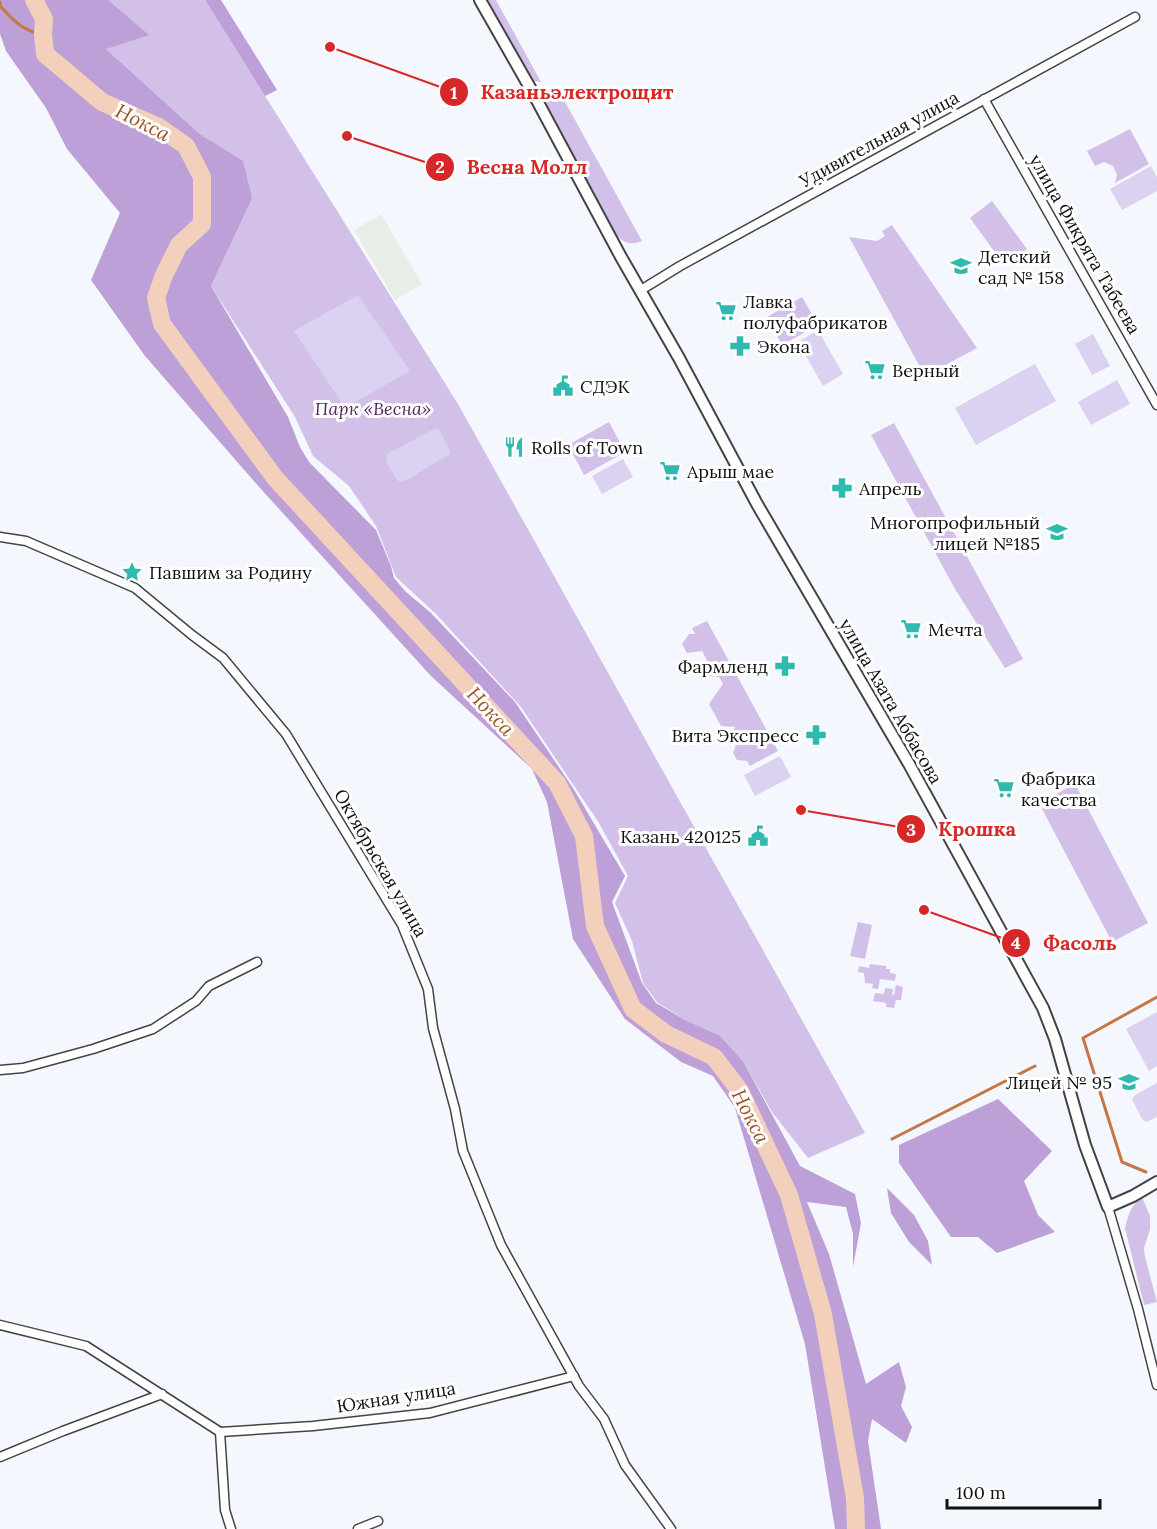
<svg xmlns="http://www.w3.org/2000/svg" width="1157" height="1529" viewBox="0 0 1157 1529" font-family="Lora,serif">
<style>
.industrial{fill:#e7eee6}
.green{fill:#d2c0e8}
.forest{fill:#bda0d8}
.pitch{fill:#dbd1f0}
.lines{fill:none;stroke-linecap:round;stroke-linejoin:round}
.stream{stroke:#c57748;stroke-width:3}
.river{stroke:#f3d0bc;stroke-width:18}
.minor-casing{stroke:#444;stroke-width:11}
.tertiary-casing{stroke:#444;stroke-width:14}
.minor{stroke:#fff;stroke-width:8}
.tertiary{stroke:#fff;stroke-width:10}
.labels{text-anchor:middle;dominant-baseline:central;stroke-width:6;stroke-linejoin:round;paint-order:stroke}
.street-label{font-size:18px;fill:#111;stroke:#fff}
.poi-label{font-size:18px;fill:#111;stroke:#fff;text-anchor:start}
.park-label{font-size:18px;font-style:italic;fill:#562465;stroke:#fff}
.water-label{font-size:20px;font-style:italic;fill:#9c5320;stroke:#fff}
.leader{fill:none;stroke:#d62828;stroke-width:2}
.callout-dot{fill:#d62828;stroke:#fff;stroke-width:2}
.mark-label{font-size:18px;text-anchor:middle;font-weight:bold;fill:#fff}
.callout-label{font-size:20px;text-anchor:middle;font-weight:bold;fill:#d62828;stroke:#fff;stroke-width:6;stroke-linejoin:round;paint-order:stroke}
</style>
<rect width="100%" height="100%" fill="#f5f7fe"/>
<polygon class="industrial" points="381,214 422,284 395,300 354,230"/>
<g class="green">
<polygon points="69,0 205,0 458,404 865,1133 808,1158 772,1112 744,1063 687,1021 658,1003 643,983 632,941 615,903 628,876 599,823 521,707 436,614 396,577 376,526 349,486 313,456 295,417 211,286 228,249 201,135 106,49"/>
<polygon points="486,0 496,0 541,82 533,81 529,77"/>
<path d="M 559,91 L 642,241 C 631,245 626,244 617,236 L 545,107 L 545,99 Z"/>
<polygon points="1130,129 1149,164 1115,183 1117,175 1113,166 1104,162 1095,166 1087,151"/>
<polygon points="992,201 1027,249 1005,266 970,218"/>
<polygon points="892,225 977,348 925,376 849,237 877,241 885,236 882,231"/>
<polygon points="802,297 818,325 782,345 767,317"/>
<polygon points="609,422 625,452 584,475 568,445"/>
<polygon points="894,423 1023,659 1005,668 955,589 871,435"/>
<polygon points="707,621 778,751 750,766 747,761 737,760 733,753 736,745 732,736 735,727 721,726 709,704 723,684 719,677 709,676 702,665 707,660 702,651 687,653 682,644 689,634 695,634 692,628"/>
<polygon points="1075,784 1148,923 1112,942 1039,803"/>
<polygon points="858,922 872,925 865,959 850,956"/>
<polygon points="870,964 886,966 886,969 890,969 890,973 896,974 895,981 880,979 878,989 872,988 873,984 865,983 864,973 858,972 859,966 869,968"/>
<polygon points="896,985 903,987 901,1000 896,1000 894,1008 886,1007 886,1003 873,1001 875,993 884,994 885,988 893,989 892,995 894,995"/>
<path d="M 1142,1197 L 1150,1216 L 1150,1229 L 1144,1248 L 1145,1257 L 1157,1302 L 1144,1305 L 1125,1228 C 1128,1215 1131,1205 1142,1197 Z"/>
</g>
<g class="forest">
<polygon points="0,0 108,0 149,35 106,49 201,135 243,161 252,198 211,286 288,417 300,447 309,462 376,530 391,566 394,578 405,591 431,613 515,702 573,788 625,876 612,902 642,983 656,1003 687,1021 720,1036 744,1063 800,1166 855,1194 861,1223 853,1267 853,1234 846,1207 807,1202 829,1254 866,1384 899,1362 906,1387 901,1406 912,1427 906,1443 872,1419 868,1441 881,1529 835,1529 805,1344 735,1108 713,1076 681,1062 625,1019 573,939 547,802 532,769 431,676 260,488 145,356 91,280 120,213 67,149 46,108 6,51 0,34"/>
<polygon points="205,0 221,0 277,90 265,96"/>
<polygon points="998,1099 1052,1151 1024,1181 1038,1215 1055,1232 997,1253 978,1237 951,1237 899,1163 899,1145"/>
<polygon points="887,1188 914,1215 928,1241 932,1265 909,1242 891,1213"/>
</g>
<g class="pitch">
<polygon points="1151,166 1157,177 1157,191 1122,210 1110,189"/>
<polygon points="358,295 410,371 345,408 294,331"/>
<polygon points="818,330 843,374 823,386 798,342"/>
<polygon points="1093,334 1110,366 1092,375 1075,344"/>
<polygon points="1035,364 1056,401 976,445 955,408"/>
<polygon points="1117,380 1130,404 1091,425 1078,402"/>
<polygon points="436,428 439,429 450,450 450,454 405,481 398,481 386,462 387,454"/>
<polygon points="623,459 633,477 602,494 592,476"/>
<polygon points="780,756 791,777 755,796 744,775"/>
<polygon points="1157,1012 1157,1066 1149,1071 1126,1029"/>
<polygon points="1157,1083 1157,1117 1146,1122 1142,1119 1132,1099 1135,1095"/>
</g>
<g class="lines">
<g class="stream">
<path d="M 0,2 L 0,6 C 13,20 23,32 43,34"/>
<polyline points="892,1139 1035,1066"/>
<polyline points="1146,1172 1122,1162 1083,1038 1157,997"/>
</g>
<polyline class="river" points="34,0 44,19 43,34 45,54 102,102 159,127 186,146 202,177 202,224 179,245 164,275 156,298 162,324 275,478 557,783 584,836 595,926 633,1009 666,1034 714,1057 740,1091 789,1195 823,1314 855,1498 856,1529"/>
<g class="minor-casing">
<g id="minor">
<polyline points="984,99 1157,405"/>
<polyline points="641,290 680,266 1135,17"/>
<polyline points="0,537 26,541 135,588 192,635 223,658 286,734 402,925 428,989 433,1028 455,1109 463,1151 501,1245 579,1386 604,1419 625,1465 671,1529"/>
<polyline points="0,1070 23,1068 93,1049 153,1029 196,1001 209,986 257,962"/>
<polyline points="1108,1207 1138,1309 1157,1385"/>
<polyline points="0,1325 86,1346 220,1432"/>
<polyline points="220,1432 313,1426 430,1413 574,1376"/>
<polyline points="220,1432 225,1510 231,1529"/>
<polyline points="0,1457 63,1431 162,1394"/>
<polyline points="358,1529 378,1521"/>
</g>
</g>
<g class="tertiary-casing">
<polyline id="tertiary" points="480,0 533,93 621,257 679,358 757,504 909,764 1043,1008 1055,1039 1085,1145 1108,1207 1133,1196 1157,1182"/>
</g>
<use href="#minor" class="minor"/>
<use href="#tertiary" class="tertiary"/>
</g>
<defs>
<g id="school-bare" transform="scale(1.62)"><path d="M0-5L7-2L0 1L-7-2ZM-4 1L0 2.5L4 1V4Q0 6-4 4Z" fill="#30b9af" stroke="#fff" stroke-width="2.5" paint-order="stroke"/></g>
<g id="supermarket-bare" transform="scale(1.62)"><path d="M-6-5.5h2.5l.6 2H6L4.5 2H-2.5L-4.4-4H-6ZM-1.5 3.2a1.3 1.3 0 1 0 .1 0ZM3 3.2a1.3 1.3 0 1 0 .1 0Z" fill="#30b9af" stroke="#fff" stroke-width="2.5" paint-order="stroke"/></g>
<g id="pharmacy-bare" transform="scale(1.62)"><path d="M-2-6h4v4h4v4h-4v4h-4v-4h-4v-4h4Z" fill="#30b9af" stroke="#fff" stroke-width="2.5" paint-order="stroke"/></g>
<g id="civic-bare" transform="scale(1.62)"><path d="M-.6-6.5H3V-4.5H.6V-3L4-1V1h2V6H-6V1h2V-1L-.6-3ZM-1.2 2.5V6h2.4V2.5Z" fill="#30b9af" stroke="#fff" stroke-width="2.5" paint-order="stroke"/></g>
<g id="restaurant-bare" transform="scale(1.62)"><path d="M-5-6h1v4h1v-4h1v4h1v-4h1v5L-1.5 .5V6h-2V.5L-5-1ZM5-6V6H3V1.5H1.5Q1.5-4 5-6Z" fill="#30b9af" stroke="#fff" stroke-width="2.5" paint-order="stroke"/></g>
<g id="sight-bare" transform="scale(1.62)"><path d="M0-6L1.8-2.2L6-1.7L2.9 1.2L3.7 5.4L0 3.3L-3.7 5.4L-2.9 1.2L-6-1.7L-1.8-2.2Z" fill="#30b9af" stroke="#fff" stroke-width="2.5" paint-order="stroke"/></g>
</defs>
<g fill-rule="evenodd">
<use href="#school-bare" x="961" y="266"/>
<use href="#supermarket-bare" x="726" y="311"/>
<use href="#pharmacy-bare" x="740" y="346"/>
<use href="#supermarket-bare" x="875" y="370"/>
<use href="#civic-bare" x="563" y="386"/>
<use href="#restaurant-bare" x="514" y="447"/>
<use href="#supermarket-bare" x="670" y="471"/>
<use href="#pharmacy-bare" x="842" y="488"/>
<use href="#school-bare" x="1057" y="532"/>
<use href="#sight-bare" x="132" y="572"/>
<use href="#supermarket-bare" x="911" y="629"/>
<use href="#pharmacy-bare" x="785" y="666"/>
<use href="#pharmacy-bare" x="816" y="735"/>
<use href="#supermarket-bare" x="1004" y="788"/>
<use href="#civic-bare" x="758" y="836"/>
<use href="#school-bare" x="1129" y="1082"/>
</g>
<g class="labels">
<g class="street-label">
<text transform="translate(879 139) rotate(-29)">Удивительная улица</text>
<text transform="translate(1085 244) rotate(60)">улица Фикрята Табеева</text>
<text transform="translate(891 701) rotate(60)">улица Азата Аббасова</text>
<text transform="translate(381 863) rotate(60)">Октябрьская улица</text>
<text transform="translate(396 1397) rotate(-9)">Южная улица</text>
</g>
<g class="poi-label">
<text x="978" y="256">Детский<tspan x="978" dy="21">сад № 158</tspan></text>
<text x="743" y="301">Лавка<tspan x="743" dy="21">полуфабрикатов</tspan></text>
<text x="757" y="346">Экона</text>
<text x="892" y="370">Верный</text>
<text x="580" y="386">СДЭК</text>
<text x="531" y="447">Rolls of Town</text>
<text x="687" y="471">Арыш мае</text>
<text x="859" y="488">Апрель</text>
<text x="1040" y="522" text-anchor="end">Многопрофильный<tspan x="1040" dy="21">лицей №185</tspan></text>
<text x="149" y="572">Павшим за Родину</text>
<text x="928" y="629">Мечта</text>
<text x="768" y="666" text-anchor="end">Фармленд</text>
<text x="799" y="735" text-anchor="end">Вита Экспресс</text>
<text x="1021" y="778">Фабрика<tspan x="1021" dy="21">качества</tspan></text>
<text x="741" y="836" text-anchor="end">Казань 420125</text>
<text x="1112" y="1082" text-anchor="end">Лицей № 95</text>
</g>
<g class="park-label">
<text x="373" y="408">Парк «Весна»</text>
</g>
<g class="water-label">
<text transform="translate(143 122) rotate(27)">Нокса</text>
<text transform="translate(491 711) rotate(47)">Нокса</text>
<text transform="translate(751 1116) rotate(63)">Нокса</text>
</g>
</g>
<path class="leader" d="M330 47L454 92M347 136L440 167M801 810L911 829M924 910L1016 943"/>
<g class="callout-dot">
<circle cx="330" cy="47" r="6"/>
<circle cx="347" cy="136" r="6"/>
<circle cx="801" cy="810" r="6"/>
<circle cx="924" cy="910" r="6"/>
<circle cx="454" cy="92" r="15"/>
<circle cx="440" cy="167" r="15"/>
<circle cx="911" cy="829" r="15"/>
<circle cx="1016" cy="943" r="15"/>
</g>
<g class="mark-label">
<text x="454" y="99">1</text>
<text x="440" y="173">2</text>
<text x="911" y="836">3</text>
<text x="1016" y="949">4</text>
</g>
<g class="callout-label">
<text x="577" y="99">Казаньэлектрощит</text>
<text x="527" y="174">Весна Молл</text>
<text x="977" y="836">Крошка</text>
<text x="1080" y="950">Фасоль</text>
</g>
<path d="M947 1499v9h153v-9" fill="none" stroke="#111111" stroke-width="3"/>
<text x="956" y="1499" font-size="18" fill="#111111" stroke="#ffffff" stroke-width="4.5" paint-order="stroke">100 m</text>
</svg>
